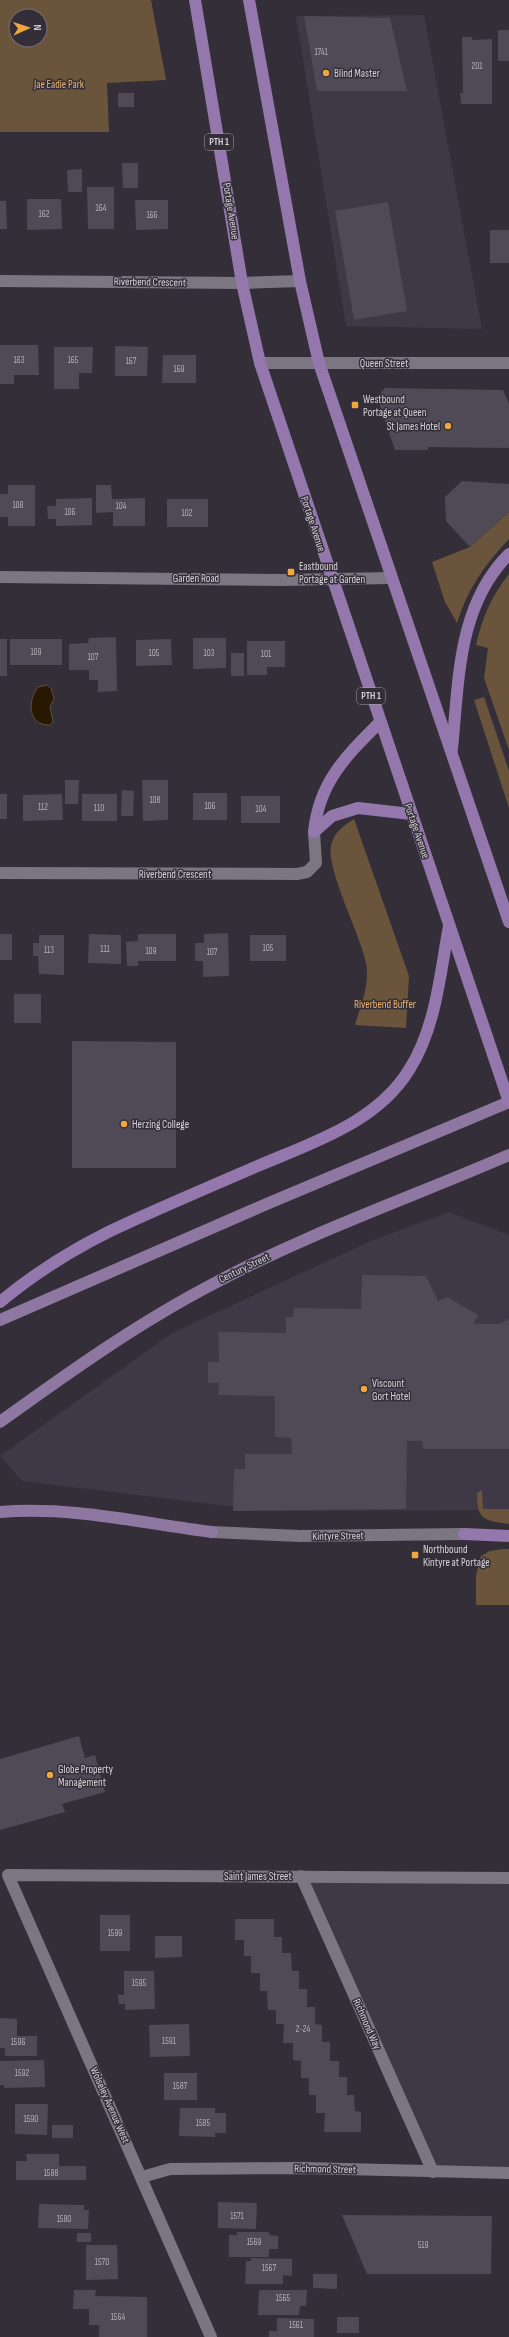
<svg xmlns="http://www.w3.org/2000/svg" width="509" height="2337" viewBox="0 0 509 2337" font-family="'Sofia Sans Condensed',sans-serif">
<style>
.built{fill:#3f3847}
.green{fill:#6a553c;fill-rule:evenodd}
.water{fill:#281701;stroke:#5c4f42}
.building{fill:#4f4a55}
.lines{fill:none;stroke-linecap:round;stroke-linejoin:round}
.minor{stroke:#7b7682;stroke-width:12}
.primary{stroke:#8e78a2;stroke-width:12}
.trunk{stroke:#9478ad;stroke-width:12}
.poi-dot{fill:#efa73e;stroke:#332e38;stroke-width:1.5}
.labels{text-anchor:middle;dominant-baseline:central;stroke-width:3;stroke-linejoin:round;paint-order:stroke}
.number-label{font-size:9px;fill:#b4b0b7}
.shield{fill:#332e38;stroke:#a4a1a8;stroke-width:1}
.shield-label{font-size:10px;font-weight:bold;fill:#d5d2d8}
.poi-label{font-size:11px;fill:#d5d2d8;stroke:#332e38;text-anchor:start}
.park-label{font-size:11px;fill:#e9b36f;stroke:#332e38}
.street-label{font-size:11px;fill:#d5d2d8;stroke:#332e38}
</style>
<rect width="100%" height="100%" fill="#332e38"/>
<g class="built">
<polygon points="424,15 482,329 346,326 296,16"/>
<polygon points="449,1212 509,1235 509,1510 268,1511 22,1481 0,1456 172,1333 371,1241"/>
<polygon points="301,1876 509,1878 509,2173 433,2172"/>
</g>
<g class="green">
<path d="M 0,0 L 151,0 L 166,80 L 107,83 L 109,132 L 0,132 ZM 16,16 L 40,16 L 40,40 L 16,40 Z"/>
<path d="M 509,512 L 509,539 C 485,564 467,590 457,623 L 445,602 L 432,562 L 470,547 Z"/>
<path d="M 509,574 L 509,750 L 484,678 L 488,648 L 476,645 C 482,618 492,595 509,574 Z"/>
<polygon points="484,697 509,771 509,808 474,700"/>
<path d="M 354,819 L 409,976 L 406,1028 L 355,1025 C 361,1004 370,985 366,963 C 361,936 326,869 331,846 C 334,832 343,826 354,819 Z"/>
<path d="M 482,1490 L 483,1509 L 509,1509 L 509,1524 C 484,1520 477,1521 477,1493 Z"/>
<polygon points="503,1549 509,1549 509,1605 476,1605 476,1575 481,1556 490,1551"/>
</g>
<path class="water" d="M 47,685 L 51,688 L 54,699 L 50,707 L 53,722 L 50,725 C 28,726 27,701 38,687 Z"/>
<g class="building">
<polygon points="304,16 390,18 407,91 317,91"/>
<rect x="498" y="30" width="11" height="31"/>
<polygon points="462,37 472,37 472,40 492,39 492,104 461,104 460,93 463,93"/>
<rect x="118" y="93" width="16" height="14"/>
<polygon points="122,163 138,163 138,188 123,188"/>
<polygon points="82,169 82,192 68,192 67,170"/>
<polygon points="87,187 114,187 114,229 88,229"/>
<polygon points="27,199 61,199 62,229 27,230"/>
<polygon points="135,200 168,200 168,229 136,230"/>
<polygon points="0,201 6,201 7,229 0,229"/>
<polygon points="388,202 407,311 354,320 335,211"/>
<rect x="490" y="230" width="19" height="33"/>
<polygon points="0,345 38,345 39,375 14,375 14,384 0,384"/>
<polygon points="115,346 148,347 147,376 115,376"/>
<polygon points="54,347 93,347 92,373 79,373 79,389 54,389"/>
<polygon points="163,355 196,355 196,383 162,383"/>
<polygon points="385,388 503,390 509,404 509,448 428,447 428,450 395,450 377,397"/>
<polygon points="462,481 509,484 509,512 470,547 446,521 445,497"/>
<polygon points="8,485 35,485 35,526 8,526 8,517 0,517 0,494 8,494"/>
<polygon points="96,485 111,485 112,499 145,498 145,526 113,526 113,512 96,513"/>
<polygon points="92,498 92,525 56,526 56,519 48,519 47,506 56,506 56,499"/>
<rect x="167" y="499" width="41" height="28"/>
<polygon points="116,637 117,691 98,692 98,680 89,680 89,670 69,670 69,644 88,643 89,638"/>
<polygon points="193,638 226,638 226,668 193,669"/>
<rect x="0" y="639" width="7" height="37"/>
<rect x="10" y="639" width="52" height="26"/>
<polygon points="171,639 172,665 136,666 136,640"/>
<polygon points="247,641 285,641 285,667 267,667 267,675 247,675"/>
<rect x="231" y="653" width="13" height="23"/>
<polygon points="65,780 79,780 78,804 65,804"/>
<polygon points="142,780 168,780 168,820 143,821"/>
<polygon points="122,790 134,791 133,816 121,816"/>
<rect x="193" y="793" width="34" height="27"/>
<rect x="0" y="794" width="7" height="25"/>
<polygon points="62,794 63,820 23,821 23,795"/>
<rect x="82" y="794" width="35" height="27"/>
<rect x="241" y="796" width="39" height="27"/>
<polygon points="228,933 229,976 203,977 203,961 195,961 195,943 204,943 204,934"/>
<rect x="0" y="934" width="12" height="26"/>
<polygon points="89,934 121,935 121,964 88,963"/>
<polygon points="138,934 176,934 176,961 138,961 138,966 127,966 126,942 138,941"/>
<polygon points="39,935 64,935 64,975 39,974 38,956 33,956 33,943 39,943"/>
<rect x="250" y="935" width="36" height="26"/>
<rect x="14" y="994" width="27" height="29"/>
<polygon points="72,1041 176,1042 176,1168 72,1168"/>
<polygon points="362,1275 426,1276 438,1301 447,1297 478,1315 474,1324 499,1324 509,1319 509,1449 423,1449 422,1441 407,1441 406,1509 233,1511 234,1469 245,1469 245,1454 292,1454 291,1438 275,1437 275,1396 218,1395 219,1383 208,1383 208,1362 219,1362 218,1332 286,1333 286,1317 293,1317 294,1308 361,1309"/>
<polygon points="79,1736 85,1758 95,1755 105,1792 62,1804 65,1812 0,1830 0,1759"/>
<rect x="100" y="1915" width="30" height="36"/>
<polygon points="235,1919 274,1919 274,1937 282,1937 282,1953 291,1953 292,1971 299,1971 299,1989 307,1989 307,2007 315,2007 315,2024 322,2025 322,2042 330,2042 330,2061 339,2061 339,2077 347,2077 347,2095 354,2095 355,2111 361,2112 361,2132 324,2132 325,2113 316,2113 316,2095 309,2095 309,2078 301,2078 301,2061 293,2060 293,2043 283,2043 284,2024 276,2024 276,2010 268,2010 267,1991 260,1991 260,1973 251,1973 251,1956 244,1956 244,1940 235,1940"/>
<polygon points="155,1936 182,1936 182,1957 155,1958"/>
<polygon points="124,1971 154,1971 155,2009 125,2010 125,2004 119,2004 118,1995 124,1995"/>
<polygon points="0,2018 17,2019 17,2036 37,2036 37,2056 5,2056 5,2048 0,2048"/>
<polygon points="189,2024 190,2056 150,2057 149,2025"/>
<polygon points="44,2060 45,2087 4,2088 4,2085 0,2085 0,2061"/>
<rect x="164" y="2073" width="33" height="27"/>
<polygon points="15,2104 48,2104 47,2135 15,2134"/>
<polygon points="180,2108 215,2108 215,2113 226,2113 226,2133 215,2133 215,2137 179,2136"/>
<rect x="52" y="2125" width="21" height="13"/>
<polygon points="26,2154 59,2154 59,2166 86,2166 86,2180 16,2180 16,2161 27,2161"/>
<polygon points="218,2202 257,2203 256,2229 218,2228"/>
<polygon points="39,2204 84,2205 84,2210 89,2210 88,2229 38,2228"/>
<polygon points="342,2215 492,2216 491,2274 367,2274"/>
<polygon points="237,2232 269,2232 269,2235 278,2236 278,2249 269,2249 269,2257 229,2257 229,2235 237,2235"/>
<rect x="77" y="2233" width="14" height="9"/>
<polygon points="86,2245 117,2245 118,2279 86,2280"/>
<polygon points="251,2258 292,2259 292,2276 283,2275 283,2284 245,2284 246,2261 251,2261"/>
<polygon points="313,2274 337,2274 337,2289 313,2288"/>
<polygon points="74,2290 96,2290 95,2296 147,2297 147,2337 99,2337 99,2325 89,2325 89,2309 73,2309"/>
<polygon points="259,2290 307,2290 306,2306 300,2306 299,2315 258,2315"/>
<rect x="337" y="2317" width="22" height="16"/>
<polygon points="277,2318 314,2319 314,2337 269,2337 269,2331 277,2331"/>
</g>
<g class="lines">
<g class="minor">
<polyline points="0,281 242,283 300,281"/>
<polyline points="260,363 509,363"/>
<polyline points="0,577 282,580 391,578"/>
<polyline points="0,873 297,874 307,872 316,863 314,832"/>
<polyline points="212,1532 300,1536 464,1534"/>
<polyline points="301,1876 433,2172"/>
<polyline points="142,2177 170,2169 303,2168 509,2173"/>
<polyline points="211,2337 8,1875 509,1878"/>
</g>
<g class="primary">
<polyline points="0,1320 269,1203 509,1102"/>
<path d="M 0,1422 C 68,1373 138,1323 213,1284 C 308,1233 410,1198 509,1155"/>
<path d="M 0,1512 C 72,1506 141,1523 212,1532"/>
</g>
<g class="trunk">
<polyline points="195,0 242,283 260,363 509,1102"/>
<polyline points="249,0 300,281 319,363 509,922"/>
<path d="M 452,749 C 459,681 457,606 509,554"/>
<path d="M 314,832 C 319,782 346,756 380,722"/>
<polyline points="314,832 332,816 358,808 411,814"/>
<path d="M 0,1302 C 40,1269 86,1241 134,1220 C 176,1201 218,1183 260,1165 C 314,1142 377,1122 409,1070 C 436,1028 440,974 449,926"/>
<polyline points="464,1534 509,1536"/>
</g>
</g>
<g class="poi-dot">
<circle cx="326" cy="73" r="4"/>
<rect x="351" y="401" width="8" height="8" rx="2"/>
<circle cx="448" cy="426" r="4"/>
<rect x="287" y="568" width="8" height="8" rx="2"/>
<circle cx="124" cy="1124" r="4"/>
<circle cx="364" cy="1389" r="4"/>
<rect x="411" y="1551" width="8" height="8" rx="2"/>
<circle cx="50" cy="1775" r="4"/>
</g>
<g class="labels">
<g class="number-label">
<text x="321" y="52">1741</text>
<text x="477" y="66">201</text>
<text x="101" y="208">164</text>
<text x="44" y="214">162</text>
<text x="152" y="215">166</text>
<text x="19" y="360">163</text>
<text x="73" y="360">165</text>
<text x="131" y="361">167</text>
<text x="179" y="369">169</text>
<text x="18" y="505">108</text>
<text x="121" y="506">104</text>
<text x="70" y="512">106</text>
<text x="187" y="513">102</text>
<text x="36" y="652">109</text>
<text x="154" y="653">105</text>
<text x="209" y="653">103</text>
<text x="266" y="654">101</text>
<text x="93" y="657">107</text>
<text x="155" y="800">108</text>
<text x="210" y="806">106</text>
<text x="43" y="807">112</text>
<text x="99" y="808">110</text>
<text x="261" y="809">104</text>
<text x="268" y="948">105</text>
<text x="105" y="949">111</text>
<text x="49" y="950">113</text>
<text x="151" y="951">109</text>
<text x="212" y="952">107</text>
<text x="115" y="1933">1599</text>
<text x="139" y="1983">1595</text>
<text x="303" y="2029">2-24</text>
<text x="169" y="2041">1591</text>
<text x="18" y="2042">1596</text>
<text x="22" y="2073">1592</text>
<text x="180" y="2086">1587</text>
<text x="31" y="2119">1590</text>
<text x="203" y="2123">1585</text>
<text x="51" y="2173">1588</text>
<text x="237" y="2216">1571</text>
<text x="64" y="2219">1580</text>
<text x="254" y="2242">1569</text>
<text x="423" y="2245">519</text>
<text x="102" y="2262">1570</text>
<text x="269" y="2268">1567</text>
<text x="283" y="2298">1565</text>
<text x="118" y="2317">1564</text>
<text x="296" y="2325">1561</text>
</g>
<g class="shield">
<rect x="205" y="134" width="28" height="16" rx="3"/>
<rect x="357" y="688" width="28" height="16" rx="3"/>
</g>
<g class="shield-label">
<text x="219" y="142">PTH 1</text>
<text x="371" y="696">PTH 1</text>
</g>
<g class="poi-label">
<text x="334" y="73">Blind Master</text>
<text x="363" y="399">Westbound<tspan x="363" dy="13">Portage at Queen</tspan></text>
<text x="440" y="426" text-anchor="end">St James Hotel</text>
<text x="299" y="566">Eastbound<tspan x="299" dy="13">Portage at Garden</tspan></text>
<text x="132" y="1124">Herzing College</text>
<text x="372" y="1383">Viscount<tspan x="372" dy="13">Gort Hotel</tspan></text>
<text x="423" y="1549">Northbound<tspan x="423" dy="13">Kintyre at Portage</tspan></text>
<text x="58" y="1769">Globe Property<tspan x="58" dy="13">Management</tspan></text>
</g>
<g class="park-label">
<text x="59" y="84">Jae Eadie Park</text>
<text x="385" y="1004">Riverbend Buffer</text>
</g>
<g class="street-label">
<text transform="translate(231 211) rotate(81)">Portage Avenue</text>
<text transform="translate(150 282) rotate(1)">Riverbend Crescent</text>
<text x="384" y="363">Queen Street</text>
<text transform="translate(313 524) rotate(72)">Portage Avenue</text>
<text x="196" y="578">Garden Road</text>
<text transform="translate(417 831) rotate(71)">Portage Avenue</text>
<text x="175" y="874">Riverbend Crescent</text>
<text transform="translate(244 1268) rotate(-26)">Century Street</text>
<text transform="translate(338 1536) rotate(-1)">Kintyre Street</text>
<text x="258" y="1876">Saint James Street</text>
<text transform="translate(367 2024) rotate(66)">Richmond Way</text>
<text transform="translate(110 2105) rotate(66)">Wolseley Avenue West</text>
<text transform="translate(325 2169) rotate(1)">Richmond Street</text>
</g>
</g>
<g transform="translate(28 28) rotate(87)"><circle r="19" fill="#332e38" stroke="#747078"/>
<path d="M0-3L7 15L0 10L-7 15Z" fill="#efa73e"/>
<text y="-6" font-size="11" font-weight="bold" text-anchor="middle" fill="#d5d2d8">N</text>
</g>
</svg>
